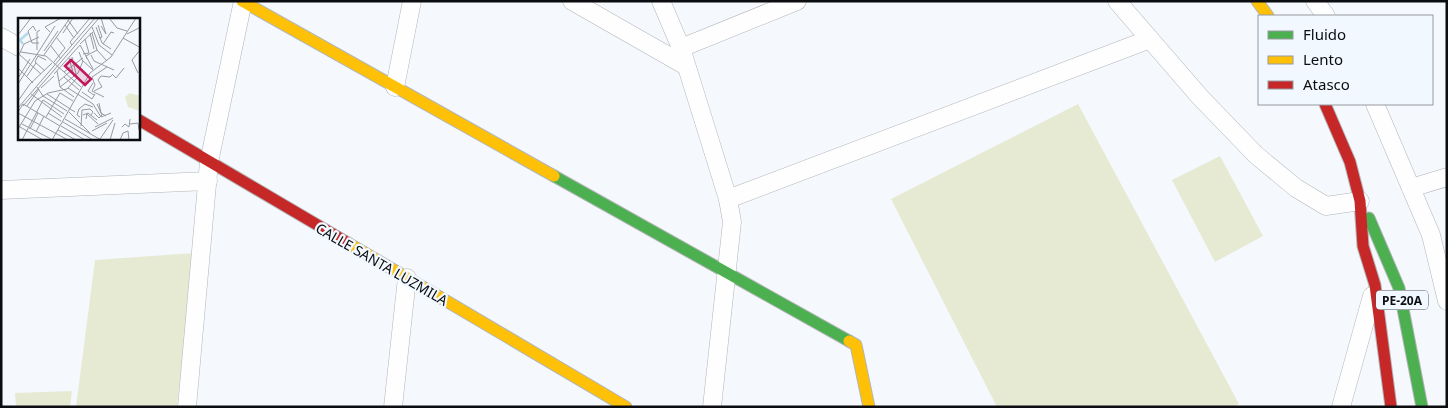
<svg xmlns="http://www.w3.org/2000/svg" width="1448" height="408" viewBox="0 0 1448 408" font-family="'Noto Sans',sans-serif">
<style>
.green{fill:#e7ead3}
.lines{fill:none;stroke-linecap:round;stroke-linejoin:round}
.street-casing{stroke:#b2b5b8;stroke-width:19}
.fast-casing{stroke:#b2b5b8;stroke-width:13}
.slow-casing{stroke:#b2b5b8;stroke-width:13}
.jam-casing{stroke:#b2b5b8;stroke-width:13}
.street{stroke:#fefeff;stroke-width:18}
.fast{stroke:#4caf50;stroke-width:11}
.slow{stroke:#ffc107;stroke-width:11}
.jam{stroke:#c62828;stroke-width:11}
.labels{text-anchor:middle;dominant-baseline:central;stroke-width:4.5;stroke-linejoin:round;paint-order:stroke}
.shield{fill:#f2f8ff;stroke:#505458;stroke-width:1}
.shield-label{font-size:12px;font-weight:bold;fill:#0b0d10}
.street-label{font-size:14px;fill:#0b0d10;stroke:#f2f8ff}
.inset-river{fill:none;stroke:#b5daed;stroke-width:2.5}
.inset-road{fill:none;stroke:#979a9e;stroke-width:1}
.view{fill:#c2185b;fill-opacity:0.15;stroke:#c2185b;stroke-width:2.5}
.inset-edge{fill:none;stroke:#0b0d10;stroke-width:2.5}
</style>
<rect width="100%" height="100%" fill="#f5f8fc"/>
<g class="green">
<polygon points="1078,104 1239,404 1233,407 997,407 891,199"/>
<polygon points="1220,156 1263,236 1215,262 1172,180"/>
<polygon points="194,253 177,407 76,407 95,260"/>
<polygon points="72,391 70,407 16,407 15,393"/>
</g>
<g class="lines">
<g class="street-casing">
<g id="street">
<polyline points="572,1 686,66"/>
<polyline points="661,1 681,48 728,199 732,222 712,407"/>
<polyline points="1117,1 1200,97 1256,155 1296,188 1326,206 1360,201"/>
<polyline points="1315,1 1326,16"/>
<polyline points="1,37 19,47"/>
<polyline points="681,48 797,1"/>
<polyline points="395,87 412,1"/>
<polyline points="1375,104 1431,235 1447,301"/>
<polyline points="1411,188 1447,177"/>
<polyline points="1,190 208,181"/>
<polyline points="728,199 1150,39"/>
<polyline points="187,407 209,162 243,1"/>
<polyline points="393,407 407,278"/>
<polyline points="1341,407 1372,296"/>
</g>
</g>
<g class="fast-casing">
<g id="fast">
<polyline points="554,176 849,341"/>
<polyline points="1369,218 1399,288 1422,407"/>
</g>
</g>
<g class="slow-casing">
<g id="slow">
<polyline points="242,1 554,176"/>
<polyline points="1257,1 1268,16"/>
<polyline points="348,243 626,407"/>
<polyline points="849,341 856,345 869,407"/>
</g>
</g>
<g class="jam-casing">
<g id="jam">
<polyline points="1325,104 1350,162 1360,201 1363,246 1375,285 1391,407"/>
<polyline points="139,120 348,243"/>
</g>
</g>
<use href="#street" class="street"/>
<use href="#fast" class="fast"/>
<use href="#slow" class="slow"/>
<use href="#jam" class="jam"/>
</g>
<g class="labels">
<rect class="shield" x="1376" y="290.5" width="52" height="19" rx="4"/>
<g class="shield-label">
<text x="1402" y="300">PE-20A</text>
</g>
<g class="street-label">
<text transform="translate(382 264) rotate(30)">CALLE SANTA LUZMILA</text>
</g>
</g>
<g transform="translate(18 18)">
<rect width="122" height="122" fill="#f5f8fc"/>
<path d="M 112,75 L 122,78 L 122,93 L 110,89 L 107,79 Z" fill="#e7ead3"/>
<path class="inset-river" d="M 5,26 L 2,22 L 10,15"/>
<path class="inset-road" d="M 91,0 L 99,10 L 109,13M 50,2 L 60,16M 47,7 L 56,20M 80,7 L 84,19 L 81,20M 83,8 L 88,16 L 83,0M 74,9 L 81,27 L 94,37M 78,9 L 84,25 L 93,31M 18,13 L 15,8 L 10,13 L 14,25 L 21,25M 32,14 L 27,9 L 43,0M 45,15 L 55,0M 72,15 L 76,31M 74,15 L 79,32 L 89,43M 109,16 L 123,9M 0,17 L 13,0M 105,20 L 123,30M 62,26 L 75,14M 85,26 L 93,14 L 96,15M 54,27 L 52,24 L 72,0M 62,27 L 75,51M 33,28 L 43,41M 19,32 L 19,14 L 22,12M 26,33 L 40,13M 3,34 L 28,38 L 63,69M 61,34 L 64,42 L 75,52M 65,36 L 71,35 L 67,21M 2,37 L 23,56M 26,37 L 52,0M 73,37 L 76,43 L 96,52M 0,39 L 6,26 L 21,19M 51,40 L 56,58M 69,41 L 68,38 L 79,32M 36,44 L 47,30 L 38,19M 0,50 L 15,65M 27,53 L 17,44 L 20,38 L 28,42M 39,53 L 42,69M 46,54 L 65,40M 120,55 L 114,42 L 123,31M 36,56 L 62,27M 95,57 L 98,60 L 106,50M 9,58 L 18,45M 46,59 L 61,72M 0,60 L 12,41M 80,62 L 83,58 L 92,59 L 95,56M 41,63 L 55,51M 75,65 L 70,73 L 76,77M 0,66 L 37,8M 19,69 L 25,78 L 49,93M 23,70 L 36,58M 50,70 L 75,86 L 83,99 L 93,95M 76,73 L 84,69 L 80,62M 64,74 L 74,81 L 77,76M 13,76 L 44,99M 29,76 L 57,94M 56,79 L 42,69 L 60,55 L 65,43M 86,79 L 74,73 L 77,67 L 74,59 L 89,49M 25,82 L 46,96M 0,83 L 12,66 L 34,45M 81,85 L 83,95 L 88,98M 5,88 L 81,0M 9,88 L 21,71M 0,90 L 77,0M 0,94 L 5,86 L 42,108M 51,94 L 72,115M 0,95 L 50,122M 30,95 L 43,103M 76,95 L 81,100 L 84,97 L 79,86M 65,97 L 70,95 L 79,102M 28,99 L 42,75 L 55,83M 62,99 L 59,97 L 61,91 L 67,86 L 75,89M 47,101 L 83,122M 68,101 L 69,96 L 80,106M 45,104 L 75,122M 4,106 L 33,121M 112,106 L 120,105 L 121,112M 43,108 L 67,122M 63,108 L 64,92 L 72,91 L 75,94 L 73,97M 2,109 L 25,122M 77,109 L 95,100M 104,109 L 107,106 L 111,109 L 112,101M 0,111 L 17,83 L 30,75 L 49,71 L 59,60 L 54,39M 12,111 L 20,95M 40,112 L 58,122M 74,113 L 89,105M 18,114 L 26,98M 82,121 L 95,102M 4,122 L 25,82M 34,122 L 72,55 L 93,39 L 118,0M 92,122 L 97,105M 102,122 L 105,115 L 110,113 L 111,122"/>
<path class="view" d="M 53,42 L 73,61 L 67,67 L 47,48 Z"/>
<rect width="122" height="122" class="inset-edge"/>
</g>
<rect width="1448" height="408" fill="none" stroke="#0b0d10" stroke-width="5"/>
<rect x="1258" y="15" width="175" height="90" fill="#f2f8ff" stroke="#969a9f"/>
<rect x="1268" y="31" width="25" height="8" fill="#4caf50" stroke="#969a9f"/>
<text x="1303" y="40" font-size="15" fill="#0b0d10">Fluido</text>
<rect x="1268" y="56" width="25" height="8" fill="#ffc107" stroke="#969a9f"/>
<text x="1303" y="65" font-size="15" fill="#0b0d10">Lento</text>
<rect x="1268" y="81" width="25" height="8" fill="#c62828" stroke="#969a9f"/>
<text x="1303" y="90" font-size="15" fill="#0b0d10">Atasco</text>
</svg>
